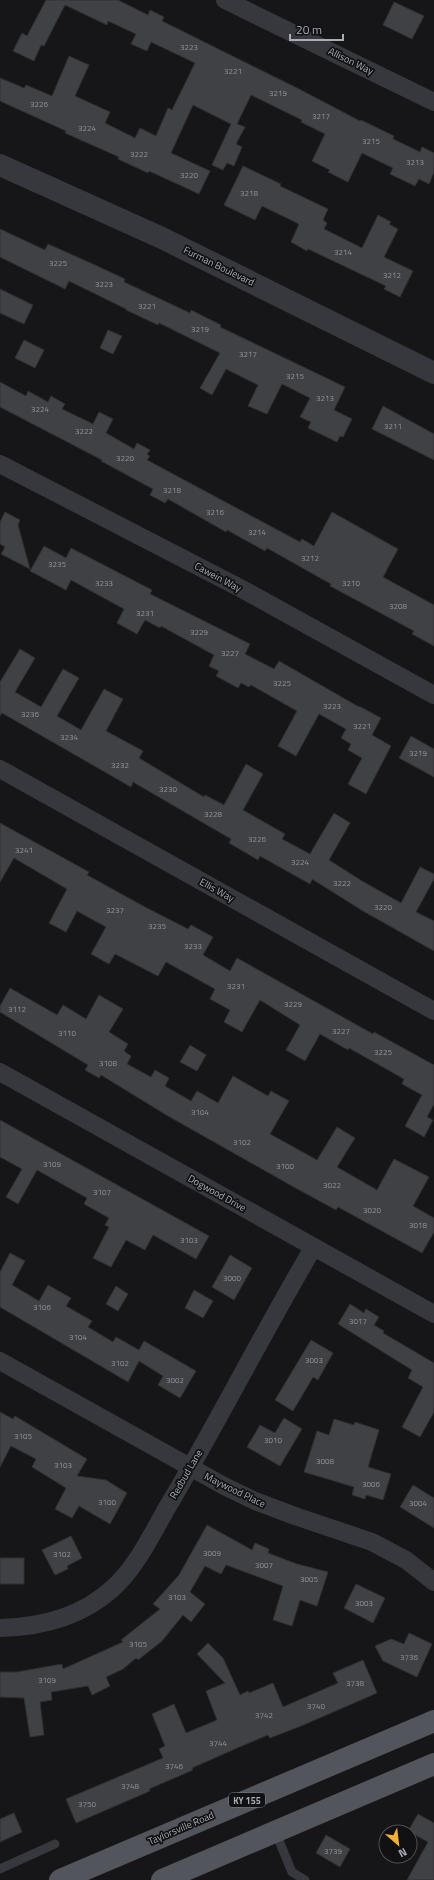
<svg xmlns="http://www.w3.org/2000/svg" width="434" height="1880" viewBox="0 0 434 1880" font-family="'Titillium Web',sans-serif">
<style>
.building{fill:#404145;stroke:#303034}
.lines{fill:none;stroke-linecap:round;stroke-linejoin:round}
.service{stroke:#37383d;stroke-width:9}
.minor{stroke:#37383d;stroke-width:18}
.tertiary{stroke:#37383d;stroke-width:22}
.primary{stroke:#53555c;stroke-width:22}
.labels{text-anchor:middle;dominant-baseline:central;stroke-width:3.5;stroke-linejoin:round;paint-order:stroke}
.number-label{font-size:8px;fill:#8e929b}
.shield{fill:#111113;stroke:#7b7e86;stroke-width:1}
.shield-label{font-size:9px;font-weight:bold;fill:#a8adb8}
.street-label{font-size:10px;fill:#a8adb8;stroke:#111113}
</style>
<rect width="100%" height="100%" fill="#161618"/>
<g class="building">
<polygon points="46,0 118,0 148,15 150,10 164,17 162,21 301,90 360,121 361,120 394,136 393,139 420,152 422,147 434,153 434,172 429,184 419,179 415,186 390,174 393,168 362,153 348,182 328,172 330,170 312,161 325,134 301,122 302,120 251,95 237,124 245,127 236,144 242,147 234,166 227,163 223,170 212,165 231,124 193,105 171,153 210,171 199,194 149,171 148,173 118,159 119,157 65,133 66,131 0,101 0,78 24,88 26,85 52,96 69,56 89,65 75,96 110,112 105,123 135,138 140,128 156,136 168,108 172,110 195,63 151,42 147,51 131,44 136,34 108,21 107,25 65,5 44,46 41,45 34,61 13,51 22,33 27,36"/>
<polygon points="394,2 424,16 412,39 383,25"/>
<polygon points="243,166 281,184 280,186 328,209 323,220 327,223 324,229 362,248 378,215 391,222 389,224 398,229 384,257 413,271 400,297 384,289 386,286 308,249 307,251 291,242 299,224 262,206 255,220 224,205"/>
<polygon points="0,229 45,250 48,244 95,265 125,279 124,282 190,313 191,310 221,325 220,327 345,387 334,410 352,419 343,437 340,436 337,442 308,428 311,422 300,417 310,398 282,384 267,414 248,406 258,385 226,369 212,395 200,388 220,353 159,323 158,325 126,310 126,309 69,281 65,289 0,257"/>
<polygon points="0,289 33,305 24,324 0,313"/>
<polygon points="108,330 122,336 113,354 100,348"/>
<polygon points="24,340 44,350 35,368 15,358"/>
<polygon points="0,382 26,396 28,391 48,402 51,396 65,404 62,409 93,424 99,412 113,419 106,433 134,449 137,443 150,450 147,454 150,456 147,460 300,542 302,539 314,546 332,512 398,549 383,577 434,605 434,646 412,634 414,631 330,586 331,584 267,548 265,551 227,530 226,532 168,499 165,503 150,495 153,489 101,461 102,460 0,407"/>
<polygon points="383,406 434,434 434,460 372,429"/>
<polygon points="5,512 20,520 18,525 30,569 1,554 5,547 0,544 0,522"/>
<polygon points="44,546 66,558 71,548 152,590 150,594 250,644 245,654 274,669 279,661 359,707 359,706 381,718 372,735 391,746 366,794 348,784 362,758 348,750 351,744 341,738 346,729 319,714 296,756 278,746 297,711 251,685 249,687 241,683 238,688 216,676 219,671 209,666 214,655 161,626 160,628 145,620 137,634 117,623 124,609 71,580 66,590 30,571"/>
<polygon points="20,649 35,658 15,692 41,707 63,669 79,678 57,716 81,730 104,689 123,699 106,731 143,751 139,758 204,797 205,795 224,805 246,764 263,774 243,810 285,834 282,839 310,854 334,813 350,823 329,860 362,881 401,903 420,867 434,874 434,879 416,912 434,921 434,951 363,911 312,879 310,884 260,856 258,860 229,843 231,839 133,782 131,787 2,713 0,716 0,682"/>
<polygon points="411,736 434,749 434,777 399,758"/>
<polygon points="0,823 89,872 87,875 145,907 188,929 191,925 213,937 203,955 230,971 237,958 373,1034 374,1032 434,1065 434,1104 427,1117 433,1120 424,1137 405,1126 422,1095 402,1084 404,1079 349,1048 348,1050 320,1034 305,1061 286,1050 300,1025 260,1000 242,1032 224,1022 230,1010 210,999 215,989 166,962 158,976 115,954 109,964 91,954 106,927 77,911 66,932 49,923 67,889 14,858 0,882"/>
<polygon points="10,988 57,1015 63,1005 86,1019 99,995 123,1009 109,1032 128,1044 124,1051 131,1056 127,1064 151,1077 155,1070 169,1078 165,1086 191,1101 197,1091 218,1103 233,1076 268,1096 271,1091 289,1101 270,1134 317,1160 337,1127 355,1138 337,1167 377,1190 394,1159 429,1177 413,1206 434,1218 434,1232 422,1253 338,1207 336,1210 292,1186 168,1116 101,1075 99,1078 85,1070 88,1065 0,1012 0,1006"/>
<polygon points="190,1045 206,1055 197,1071 180,1062"/>
<polygon points="0,1120 209,1236 196,1259 153,1235 145,1250 126,1240 111,1267 93,1258 109,1227 105,1225 109,1218 84,1204 87,1198 37,1170 18,1204 6,1197 22,1169 0,1157"/>
<polygon points="10,1253 25,1261 12,1285 39,1301 48,1285 71,1298 66,1306 92,1321 88,1327 113,1342 116,1337 139,1350 144,1341 196,1371 180,1398 158,1385 163,1376 139,1361 128,1382 0,1307 0,1272"/>
<polygon points="230,1255 252,1268 234,1300 212,1287"/>
<polygon points="116,1286 128,1294 118,1311 106,1304"/>
<polygon points="194,1290 213,1301 203,1318 185,1308"/>
<polygon points="350,1304 364,1313 366,1309 379,1317 374,1325 384,1331 383,1333 434,1363 434,1412 420,1437 402,1427 423,1387 408,1378 412,1370 338,1324"/>
<polygon points="311,1340 333,1353 318,1380 313,1377 293,1411 275,1400"/>
<polygon points="0,1412 13,1419 15,1416 87,1459 77,1476 106,1480 127,1493 110,1524 79,1506 72,1518 55,1509 66,1488 32,1467 36,1459 11,1446 0,1467"/>
<polygon points="284,1418 302,1429 280,1466 247,1447 260,1425 275,1433"/>
<polygon points="334,1419 354,1425 355,1422 379,1430 368,1467 391,1474 383,1500 366,1495 365,1499 352,1495 354,1487 304,1472 317,1431 329,1435"/>
<polygon points="413,1485 434,1498 434,1528 400,1507"/>
<polygon points="207,1525 252,1550 255,1543 269,1549 268,1553 297,1564 328,1572 317,1606 300,1600 292,1626 273,1620 283,1586 226,1565 221,1574 205,1566 190,1592 205,1604 191,1622 183,1615 162,1641 138,1660 136,1658 123,1669 106,1677 110,1686 92,1695 88,1686 51,1692 52,1700 40,1702 44,1735 30,1737 24,1698 0,1697 0,1672 17,1672 62,1664 63,1669 123,1642 121,1640 160,1609 153,1604 179,1575"/>
<polygon points="71,1536 82,1558 67,1566 68,1569 55,1575 42,1550"/>
<rect x="0" y="1558" width="24" height="26"/>
<polygon points="356,1584 385,1598 373,1623 344,1608"/>
<polygon points="409,1633 432,1644 417,1677 383,1661 375,1646 391,1639 404,1644"/>
<polygon points="208,1643 223,1658 240,1695 248,1691 249,1693 273,1683 283,1707 338,1683 333,1673 363,1660 377,1693 301,1726 270,1738 268,1735 237,1748 192,1768 193,1770 149,1789 150,1791 76,1823 66,1799 163,1758 159,1749 165,1746 152,1714 174,1704 186,1733 217,1720 206,1691 225,1683 197,1654"/>
<polygon points="14,1813 22,1832 0,1842 0,1819"/>
<polygon points="418,1814 434,1823 434,1880 407,1880 428,1842 408,1831"/>
<polygon points="326,1835 350,1849 340,1867 316,1853"/>
</g>
<g class="lines">
<g class="service">
<polyline points="275,1831 292,1872 305,1880"/>
<polyline points="0,1869 55,1844"/>
</g>
<g class="minor">
<polyline points="225,0 434,102"/>
<polyline points="0,464 242,589 434,695"/>
<polyline points="0,769 434,1011"/>
<polyline points="0,1072 434,1314"/>
<polyline points="0,1361 224,1486 255,1501 295,1516 372,1542 406,1560 434,1582"/>
<path d="M 0,1628 C 41,1627 81,1617 112,1589 C 138,1566 153,1531 171,1501 C 220,1418 264,1331 313,1248"/>
</g>
<polyline class="tertiary" points="0,165 162,238 434,373"/>
<g class="primary">
<polyline points="60,1880 434,1721"/>
<polyline points="162,1880 434,1764"/>
</g>
</g>
<g class="labels">
<g class="number-label">
<text x="189" y="47">3223</text>
<text x="233" y="71">3221</text>
<text x="278" y="93">3219</text>
<text x="39" y="104">3226</text>
<text x="321" y="116">3217</text>
<text x="87" y="128">3224</text>
<text x="371" y="141">3215</text>
<text x="139" y="154">3222</text>
<text x="415" y="162">3213</text>
<text x="189" y="175">3220</text>
<text x="249" y="193">3218</text>
<text x="343" y="252">3214</text>
<text x="58" y="263">3225</text>
<text x="392" y="275">3212</text>
<text x="104" y="284">3223</text>
<text x="147" y="306">3221</text>
<text x="200" y="329">3219</text>
<text x="248" y="354">3217</text>
<text x="295" y="376">3215</text>
<text x="325" y="398">3213</text>
<text x="40" y="409">3224</text>
<text x="393" y="426">3211</text>
<text x="84" y="431">3222</text>
<text x="125" y="458">3220</text>
<text x="172" y="490">3218</text>
<text x="215" y="512">3216</text>
<text x="257" y="532">3214</text>
<text x="310" y="558">3212</text>
<text x="57" y="564">3235</text>
<text x="104" y="583">3233</text>
<text x="351" y="583">3210</text>
<text x="398" y="606">3208</text>
<text x="145" y="613">3231</text>
<text x="199" y="632">3229</text>
<text x="230" y="653">3227</text>
<text x="282" y="683">3225</text>
<text x="332" y="706">3223</text>
<text x="30" y="714">3236</text>
<text x="362" y="726">3221</text>
<text x="69" y="737">3234</text>
<text x="418" y="753">3219</text>
<text x="120" y="765">3232</text>
<text x="168" y="789">3230</text>
<text x="213" y="814">3228</text>
<text x="257" y="839">3226</text>
<text x="24" y="850">3241</text>
<text x="300" y="862">3224</text>
<text x="342" y="883">3222</text>
<text x="383" y="907">3220</text>
<text x="115" y="910">3237</text>
<text x="157" y="926">3235</text>
<text x="193" y="946">3233</text>
<text x="236" y="986">3231</text>
<text x="293" y="1004">3229</text>
<text x="17" y="1009">3112</text>
<text x="341" y="1031">3227</text>
<text x="67" y="1033">3110</text>
<text x="383" y="1052">3225</text>
<text x="108" y="1063">3108</text>
<text x="200" y="1112">3104</text>
<text x="242" y="1142">3102</text>
<text x="52" y="1164">3109</text>
<text x="285" y="1166">3100</text>
<text x="332" y="1185">3022</text>
<text x="102" y="1192">3107</text>
<text x="372" y="1210">3020</text>
<text x="418" y="1225">3018</text>
<text x="189" y="1240">3103</text>
<text x="232" y="1278">3000</text>
<text x="42" y="1307">3106</text>
<text x="358" y="1321">3017</text>
<text x="78" y="1337">3104</text>
<text x="314" y="1360">3003</text>
<text x="120" y="1363">3102</text>
<text x="175" y="1380">3002</text>
<text x="23" y="1436">3105</text>
<text x="273" y="1440">3010</text>
<text x="325" y="1461">3008</text>
<text x="63" y="1465">3103</text>
<text x="371" y="1484">3006</text>
<text x="107" y="1502">3100</text>
<text x="418" y="1503">3004</text>
<text x="212" y="1553">3009</text>
<text x="62" y="1554">3102</text>
<text x="264" y="1565">3007</text>
<text x="309" y="1579">3005</text>
<text x="177" y="1597">3103</text>
<text x="364" y="1603">3003</text>
<text x="138" y="1644">3105</text>
<text x="409" y="1657">3736</text>
<text x="47" y="1680">3109</text>
<text x="355" y="1683">3738</text>
<text x="316" y="1706">3740</text>
<text x="264" y="1715">3742</text>
<text x="218" y="1743">3744</text>
<text x="174" y="1766">3746</text>
<text x="130" y="1786">3748</text>
<text x="87" y="1804">3750</text>
<text x="333" y="1851">3739</text>
</g>
<rect class="shield" x="229" y="1793" width="36" height="14" rx="3"/>
<g class="shield-label">
<text x="247" y="1800">KY 155</text>
</g>
<g class="street-label">
<text transform="translate(351 61) rotate(26)">Allison Way</text>
<text transform="translate(219 266) rotate(26)">Furman Boulevard</text>
<text transform="translate(218 577) rotate(28)">Cawein Way</text>
<text transform="translate(217 890) rotate(29)">Ellis Way</text>
<text transform="translate(217 1193) rotate(29)">Dogwood Drive</text>
<text transform="translate(186 1474) rotate(-60)">Redbud Lane</text>
<text transform="translate(235 1490) rotate(26)">Maywood Place</text>
<text transform="translate(181 1828) rotate(-23)">Taylorsville Road</text>
</g>
</g>
<g transform="translate(398 1844) rotate(152)"><circle r="19" fill="#111113" stroke="#4d4f55"/>
<path d="M0-3L7 15L0 10L-7 15Z" fill="#f2b134"/>
<text y="-6" font-size="11" font-weight="bold" text-anchor="middle" fill="#a8adb8">N</text>
</g>
<path d="M290 34v6h53v-6" fill="none" stroke="#a8adb8" stroke-width="2"/>
<text x="296" y="34" font-size="12" fill="#a8adb8" stroke="#111113" stroke-width="3" paint-order="stroke">20 m</text>
</svg>
